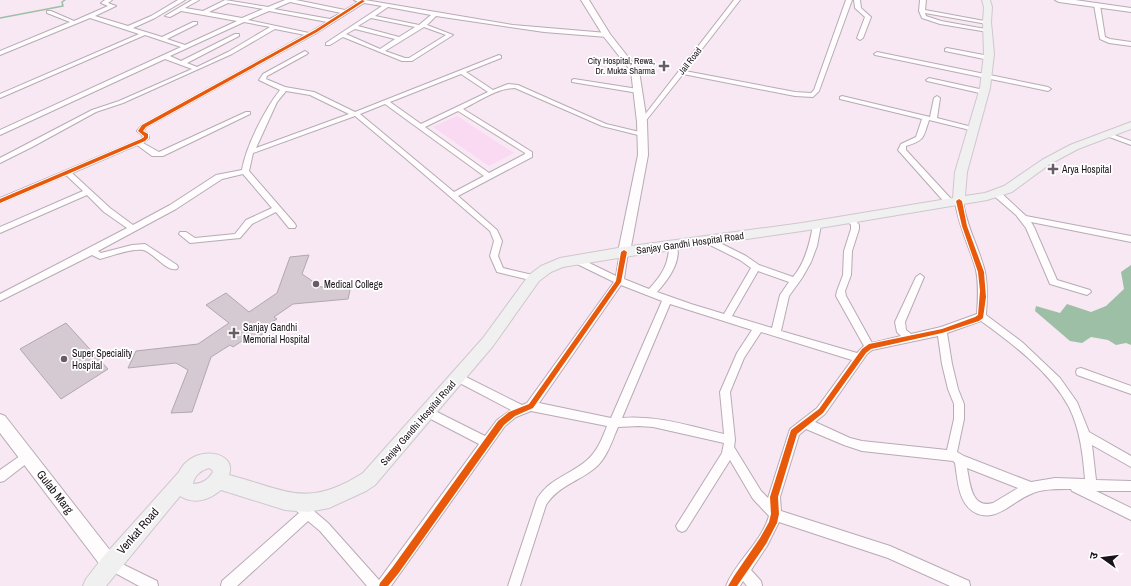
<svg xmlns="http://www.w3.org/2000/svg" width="1131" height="586" viewBox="0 0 1131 586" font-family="'Archivo Narrow','Noto Sans Devanagari',sans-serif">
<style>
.green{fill:#f9daf2}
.water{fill:#9cbfa6}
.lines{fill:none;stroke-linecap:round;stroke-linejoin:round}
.stream{stroke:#9cbfa6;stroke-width:1.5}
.building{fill:#d5c9d2;stroke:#b2a7b0}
.street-casing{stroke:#b7abb4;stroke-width:2}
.secondary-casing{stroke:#b7abb4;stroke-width:2}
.primary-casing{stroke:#cfc7cd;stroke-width:2}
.street{fill:#fefcfd;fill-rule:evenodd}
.secondary{fill:#fefcfd;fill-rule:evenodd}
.primary{fill:#eff0ef;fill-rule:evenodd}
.cycleway-casing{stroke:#fff;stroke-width:2}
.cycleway{fill:#e8590c;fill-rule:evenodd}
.poi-dot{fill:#685c66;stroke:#fff;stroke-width:1.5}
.labels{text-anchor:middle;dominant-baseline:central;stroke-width:3.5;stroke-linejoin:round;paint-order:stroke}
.far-poi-label{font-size:9px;fill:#1a1119;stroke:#fff;text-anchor:end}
.far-street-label{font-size:9px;fill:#1a1119;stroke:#fff}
.poi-label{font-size:10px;fill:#1a1119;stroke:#fff;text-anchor:start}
.street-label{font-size:10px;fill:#1a1119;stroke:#fff}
.near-street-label{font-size:12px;fill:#1a1119;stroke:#fff}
</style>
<rect width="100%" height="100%" fill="#f8e8f4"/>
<polygon class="green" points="457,116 514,153 489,166 433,127"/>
<polygon class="water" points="1131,265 1131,345 1126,343 1116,345 1108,340 1091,337 1082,343 1070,341 1035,311 1036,306 1060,313 1067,304 1091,312 1106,306 1124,289 1121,272"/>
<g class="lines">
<polyline class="stream" points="0,18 63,6 62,2 65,0"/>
</g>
<g class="building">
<polygon points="309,255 302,274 321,287 351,286 348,299 293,304 274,317 277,319 261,329 264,333 253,341 248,337 233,347 230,345 211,357 192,412 171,413 188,370 176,363 128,368 136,351 198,344 229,323 206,305 226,293 249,312 277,293 290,257"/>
<polygon points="66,323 108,369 61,399 20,349"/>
</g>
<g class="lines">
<g class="street-casing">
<g id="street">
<path d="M 105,0 L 112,0 L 108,3 L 116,6 L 95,16 L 128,26 L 151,16 L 178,0 L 185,0 L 155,18 L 133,28 L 162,37 L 193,22 L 197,22 L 197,24 L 167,39 L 185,45 L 237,21 L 181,11 L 170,17 L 165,16 L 192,0 L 199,0 L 185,8 L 203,11 L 225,0 L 268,7 L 285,0 L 296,0 L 345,10 L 358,2 L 354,0 L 365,0 L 513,25 L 607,33 L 610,35 L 607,37 L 544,32 L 436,16 L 427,25 L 453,35 L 412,61 L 402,61 L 343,37 L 330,45 L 326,45 L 326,43 L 382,6 L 364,3 L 318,32 L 146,127 L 144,131 L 148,134 L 149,138 L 143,143 L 159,152 L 246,112 L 250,112 L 250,114 L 163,156 L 152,156 L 137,145 L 72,173 L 110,208 L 133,225 L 170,205 L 216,175 L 242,170 C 246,146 265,109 280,90 L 259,80 L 263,74 L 305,51 L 308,53 L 307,54 L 267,76 L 266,79 L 285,87 L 314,92 L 355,112 L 499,55 L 501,56 L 501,58 L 466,72 L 493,90 L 508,84 L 518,85 L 606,124 L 644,133 L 645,134 L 642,136 L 602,126 L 515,88 C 498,88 479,101 463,109 L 532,152 L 532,157 L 458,196 L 497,230 L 502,241 L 498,256 L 503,268 L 537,276 L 538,278 L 534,281 L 497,272 L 490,256 L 494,241 L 490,231 L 404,157 L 355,116 L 253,153 L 249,171 L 295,224 L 296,226 L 295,228 L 289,228 L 276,212 L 252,224 L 240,238 L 190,243 L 179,234 L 180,232 L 186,232 L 195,238 L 235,234 L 246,220 L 272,208 L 243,174 L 222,179 L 176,209 L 98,251 L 101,253 L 132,245 L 145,244 L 177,265 L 178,267 L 177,269 C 166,272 153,252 143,250 C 132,248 111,256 100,259 L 92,255 L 0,301 L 0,294 L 127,228 L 104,212 L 87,195 L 0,233 L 0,227 L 83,191 L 66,175 L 0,203 L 0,198 L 141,139 L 143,136 L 137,131 L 142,125 L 305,35 L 275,29 L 232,54 L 123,103 L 96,112 L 32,147 L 0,163 L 0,158 L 92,110 L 119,101 L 192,69 L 165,59 L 0,135 L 0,130 L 181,47 L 145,35 L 0,98 L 0,94 L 139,34 L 90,18 L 0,55 L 0,51 L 70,22 L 47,13 L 47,11 L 51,11 L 74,21 L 108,6 L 101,3 ZM 290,2 L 341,13 L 330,19 L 274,9 ZM 228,3 L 263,9 L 242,18 L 209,12 ZM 388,7 L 431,15 L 419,25 L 375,16 ZM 269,11 L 327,22 L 309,33 L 248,20 ZM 371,18 L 415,27 L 399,37 L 358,26 ZM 244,22 L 270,27 L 228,52 L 197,67 L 187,63 L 239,36 L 239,34 L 235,34 L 181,61 L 170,56 ZM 424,27 L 446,35 L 409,58 L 405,58 L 385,51 ZM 355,29 L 395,39 L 380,49 L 346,34 ZM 461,74 L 488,92 L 421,124 L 390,102 ZM 286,91 L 310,95 L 349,114 L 256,148 L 277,102 ZM 385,104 L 484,176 L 454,192 L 360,114 ZM 458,111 L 525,153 L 525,154 L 489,173 L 425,127 Z"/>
<polygon points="734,0 740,0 685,71 795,92 811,93 814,90 846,0 852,0 819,91 813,97 795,96 683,74 644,123 640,123 640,121"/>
<polygon points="854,0 860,0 861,8 871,17 863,38 860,40 857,38 865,17 855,8"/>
<polygon points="920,0 926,0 925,10 990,22 987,24 925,13 926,16 941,21 991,30 988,32 940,24 922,18 919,11"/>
<polygon points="1097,3 1100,5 1105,37 1110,39 1131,42 1131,46 1109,43 1100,39 1094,5"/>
<polygon points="947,48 989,56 992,58 989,60 945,51 945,49"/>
<polygon points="877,52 1048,87 1051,89 1048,91 875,55 874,54"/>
<polygon points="929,78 984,90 987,92 984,94 927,81 926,80"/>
<polygon points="574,79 638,89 641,91 638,93 572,82 572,80"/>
<path d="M 842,96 L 930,117 L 934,98 L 937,96 L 940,98 L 937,118 L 976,128 L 977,129 L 974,131 L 929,120 C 923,138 925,140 906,146 L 906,150 L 953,201 L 954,203 L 953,205 L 947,205 L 898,150 L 901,144 L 916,137 L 922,119 L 840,99 L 840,97 Z"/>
<polygon points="1106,132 1131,141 1131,145 1104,135 1104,133"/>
<polygon points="993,191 999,191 1026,216 1131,236 1131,242 1031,222 1034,227 1057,280 1090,290 1091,292 1087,295 1050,284 1026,228 1016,215 993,195"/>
<path d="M 956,199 L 962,199 L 963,201 C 966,226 979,247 985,272 C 988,286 987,300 986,315 L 1022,342 L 1060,378 L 1077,402 L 1089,432 L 1131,456 L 1131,467 L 1092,445 L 1096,480 L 1131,481 L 1131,491 L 1096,491 L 1131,508 L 1131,520 L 1072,491 L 1071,489 L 1067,489 C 1055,489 1042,489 1031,494 C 1021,498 1013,505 1004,510 C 995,515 988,517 978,514 C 958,506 958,481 955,463 L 953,461 L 862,451 L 844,445 L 806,429 L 799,435 L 780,497 L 781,511 L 890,546 L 969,581 L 970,586 L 950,586 L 888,558 L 779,522 L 767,546 L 751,570 L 761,581 L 762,586 L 747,586 L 743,581 L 740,586 L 726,586 C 736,561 761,543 769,516 L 753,499 L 730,460 L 686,530 L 682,532 L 678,530 L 676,526 L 722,453 L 724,443 L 653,427 L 639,426 L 618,427 C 612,441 607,458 595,468 C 578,482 559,485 546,505 L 520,586 L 508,586 L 537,499 C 550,478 568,476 586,461 C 597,452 602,439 607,426 L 531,411 L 516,417 L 505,426 L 391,586 L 367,586 L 320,531 L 308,521 L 237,586 L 221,586 L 222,581 L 299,513 L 293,508 L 291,504 L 293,500 L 297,498 L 301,500 L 328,523 L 379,580 L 479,444 L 423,415 L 422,412 L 423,409 L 427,407 L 485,436 L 497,420 L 511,410 L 454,380 L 453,377 L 454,374 L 458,373 L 522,405 L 527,403 L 614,282 L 573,262 L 572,260 L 573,258 L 579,258 L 616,276 L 620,252 L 624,249 L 627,250 L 628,252 L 624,279 L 649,289 C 662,275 669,264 669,245 L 673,242 L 676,243 C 683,260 668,280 657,292 L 691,304 L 724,314 L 751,268 L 740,260 L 704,242 L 703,240 L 704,238 L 710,238 L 746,256 L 759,265 L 793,277 C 805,263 810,243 813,225 L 817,222 L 820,223 L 821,225 L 817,246 L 811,262 L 802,278 L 789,296 L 781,331 L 857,353 L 864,346 L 836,296 L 837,291 L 843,275 L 844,251 L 851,229 L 851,225 L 846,219 L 847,217 L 853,217 L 859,225 L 859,229 L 852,251 L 851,275 L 845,291 L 846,296 L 872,343 L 901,336 L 897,332 L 895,322 L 916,277 L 920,274 L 924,277 L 905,322 L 906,330 L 911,334 L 941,327 L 977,314 C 978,300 979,285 976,270 C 970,247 958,226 955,201 ZM 758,271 L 789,282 L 780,295 L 772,328 L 732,316 ZM 621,285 L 662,301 L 611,418 L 539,403 ZM 670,304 L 752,330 L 737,353 L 720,392 L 724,434 C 690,426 657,415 622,418 ZM 981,321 C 1013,344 1050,372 1069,407 C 1080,429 1083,455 1085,479 L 1055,478 L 1031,482 L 964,456 L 957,452 L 964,419 L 964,404 L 958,389 L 952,364 L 947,333 ZM 761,332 L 852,360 L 817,408 L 790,429 L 768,498 L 761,491 L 734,447 L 735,440 L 730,392 L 744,358 ZM 938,336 L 942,364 L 948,389 L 954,404 L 954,419 L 947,450 L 862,441 L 850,438 L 815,422 L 825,414 L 867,354 L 872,350 ZM 967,468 L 1018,488 L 993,503 C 971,509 970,483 967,468 Z"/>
<polygon points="1081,368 1131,386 1131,394 1077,375 1076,372 1077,369"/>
<polygon points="27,451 31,452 33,456 31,460 4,481 0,482 0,470"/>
<polygon points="110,558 157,581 158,586 139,586 106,568 104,564 106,560"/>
</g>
</g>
<g class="secondary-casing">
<g id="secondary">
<polygon points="581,0 589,0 610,34 639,71 647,122 648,155 630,252 628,255 624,256 620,255 618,252 638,155 637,122 631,71 604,37"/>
<polygon points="1055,0 1075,0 1131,8 1131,12 1059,2"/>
<polygon points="0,414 5,416 116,558 119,564 116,570 110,573 104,570 0,433"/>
</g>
</g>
<g class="primary-casing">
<path id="primary" d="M 982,0 L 990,0 L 992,7 L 991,22 L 994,54 L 990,88 L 967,172 L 965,196 L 985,193 L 1004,186 L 1042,160 L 1070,145 L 1131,122 L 1131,129 L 1078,149 L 1050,164 L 1012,192 L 987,200 L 802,231 L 624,257 L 563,267 L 551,272 L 539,281 L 493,346 L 375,485 L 366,491 L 329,508 L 308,512 L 285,510 L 221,490 C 209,500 194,505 180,496 L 106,586 L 83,586 L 86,579 L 103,557 L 179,472 C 192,444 238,450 229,475 C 287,490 306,509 363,473 L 483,338 L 529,275 L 541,266 L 560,258 L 624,247 L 802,223 L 953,198 L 955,172 L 980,88 L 984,54 L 983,22 L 984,7 ZM 209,468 L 212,470 L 213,472 C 208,480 202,484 193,484 C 194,476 201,470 209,468 Z"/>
</g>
<use href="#street" class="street"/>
<use href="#secondary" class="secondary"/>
<use href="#primary" class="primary"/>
<g class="cycleway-casing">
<g id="cycleway">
<polygon points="362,0 365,1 317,32 146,127 143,131 148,134 148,138 145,141 0,203 0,199 141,139 144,137 144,136 138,131 142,125 315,30"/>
<polygon points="959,199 962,201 967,226 984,272 985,285 986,297 983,318 979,321 942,333 871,349 866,353 823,413 797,434 778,497 779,514 777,523 766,544 737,586 728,586 734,576 760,538 769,522 771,514 770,497 791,430 819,409 862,349 869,344 942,329 975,317 978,315 980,291 978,272 962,226 956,201"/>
<polygon points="624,250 627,252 621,282 533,408 515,416 504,425 398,574 388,586 379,586 380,583 392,568 498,421 509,412 529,404 616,281 621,252"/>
</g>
</g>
<use href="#cycleway" class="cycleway"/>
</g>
<g class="poi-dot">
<path d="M662 60h4v4h4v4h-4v4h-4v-4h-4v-4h4z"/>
<path d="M1051 163h4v4h4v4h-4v4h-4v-4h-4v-4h4z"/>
<circle cx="316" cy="284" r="4"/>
<path d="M232 327h4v4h4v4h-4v4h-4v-4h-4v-4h4z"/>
<circle cx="64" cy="359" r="4"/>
</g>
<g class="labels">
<g class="far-poi-label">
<text x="655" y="61">City Hospital, Rewa,<tspan x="655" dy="10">Dr. Mukta Sharma</tspan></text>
</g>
<g class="far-street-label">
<text transform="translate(690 61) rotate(-52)">Jail Road</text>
</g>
<g class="poi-label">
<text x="1062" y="169">Arya Hospital</text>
<text x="324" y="284">Medical College</text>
<text x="243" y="327">Sanjay Gandhi<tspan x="243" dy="12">Memorial Hospital</tspan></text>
<text x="72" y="353">Super Speciality<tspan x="72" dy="12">Hospital</tspan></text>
</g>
<g class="street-label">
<text transform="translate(690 243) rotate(-8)">Sanjay Gandhi Hospital Road</text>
<text transform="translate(418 423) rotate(-49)">Sanjay Gandhi Hospital Road</text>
</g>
<g class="near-street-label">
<text transform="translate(55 492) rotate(52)">Gulab Marg</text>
<text transform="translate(138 531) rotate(-49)">Venkat Road</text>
</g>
</g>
<g transform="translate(1103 558) rotate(284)" stroke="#ffffff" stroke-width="3" paint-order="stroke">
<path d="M0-3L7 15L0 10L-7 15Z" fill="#1a1119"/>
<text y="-6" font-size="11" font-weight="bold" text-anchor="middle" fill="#1a1119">उ</text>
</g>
</svg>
